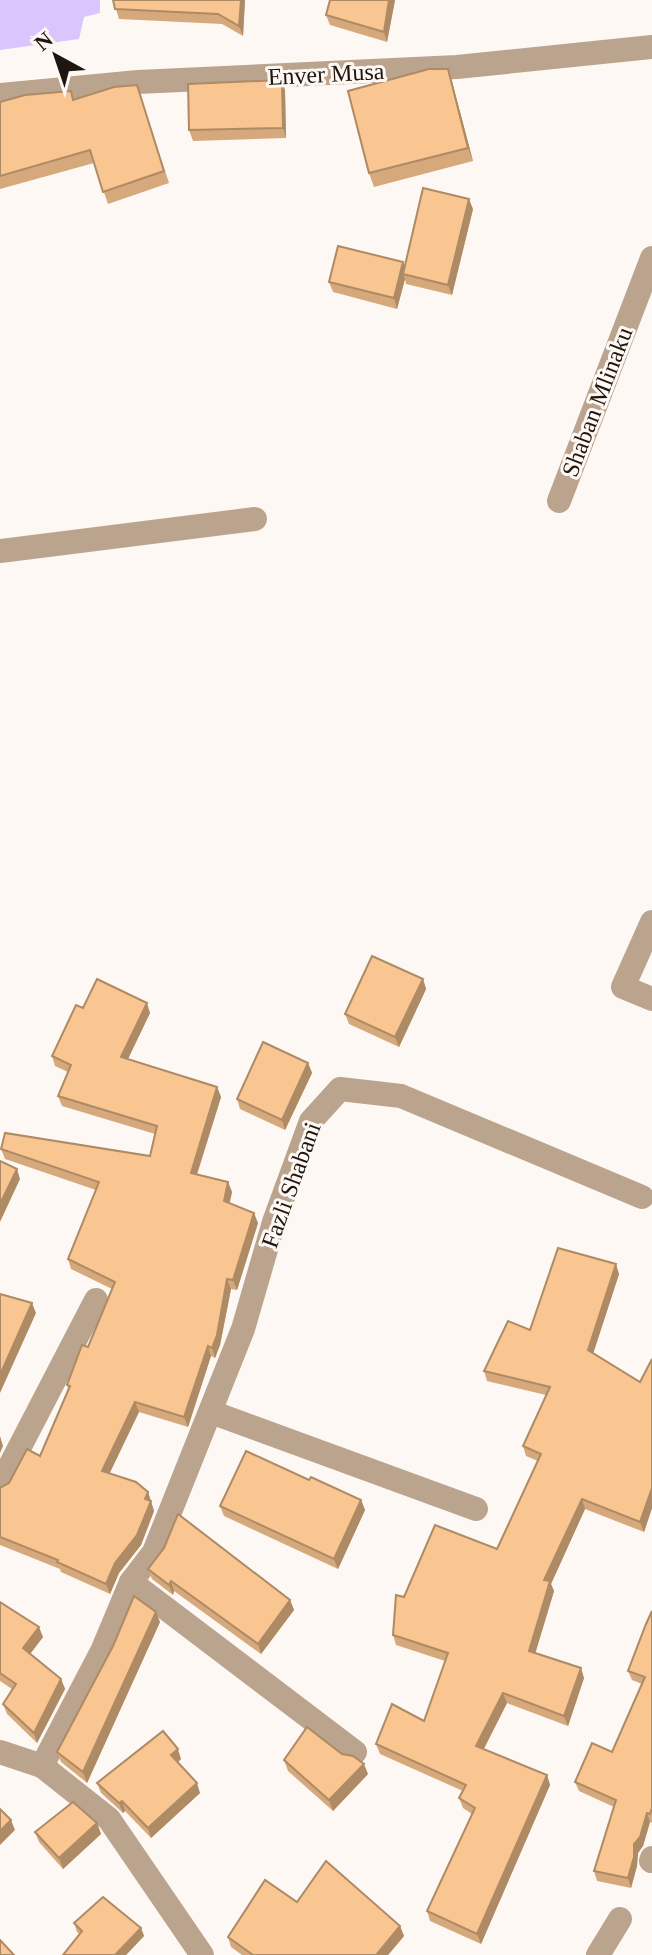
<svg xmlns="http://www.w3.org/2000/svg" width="652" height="1955" viewBox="0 0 652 1955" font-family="Georgia,serif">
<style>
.green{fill:#dac5fc}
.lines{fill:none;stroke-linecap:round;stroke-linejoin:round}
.minor{stroke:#bba48e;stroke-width:24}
.wall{fill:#d6a97c}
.shaded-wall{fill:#ae8a65}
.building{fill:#f9c590;stroke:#ae8a65;stroke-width:2}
.labels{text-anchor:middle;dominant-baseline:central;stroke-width:6;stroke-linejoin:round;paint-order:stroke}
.street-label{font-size:24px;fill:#1f170f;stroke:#fdf8f4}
</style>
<rect width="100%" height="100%" fill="#fdf8f4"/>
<polygon class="green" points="0,0 100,0 100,13 84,17 79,39 0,50"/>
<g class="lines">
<g class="minor">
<polyline points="0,95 138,82 457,67 652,47"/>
<polyline points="559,501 652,258"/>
<polyline points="0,551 255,519"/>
<polyline points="652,922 623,987 652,999"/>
<polyline points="211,1412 476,1509"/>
<polyline points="0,1485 96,1300"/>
<polyline points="131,1582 355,1752"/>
<polyline points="0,1752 42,1766 109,1819 202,1955"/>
<polyline points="42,1766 103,1649 131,1582 154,1552 243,1329 274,1222 311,1121 340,1089 401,1096 642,1197"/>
<polyline points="651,1861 652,1858"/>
<polyline points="598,1955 620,1919"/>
</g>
</g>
<g class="wall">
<polygon points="113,0 245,0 243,36 222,24 119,19"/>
<polygon points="330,0 395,0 387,42 330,25 326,15"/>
<polygon points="452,82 473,161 374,187 369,173"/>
<polygon points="137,85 169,183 108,204 94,163 0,189 0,102 74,100"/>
<polygon points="285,90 286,138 193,141 189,130"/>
<polygon points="473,209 452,295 406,284 405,279 397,309 333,292 329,282 403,262 404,266"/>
<polygon points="423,979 426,989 399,1047 349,1024 345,1014"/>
<polygon points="83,1008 150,1013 128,1059 217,1087 221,1097 197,1175 228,1182 232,1192 229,1203 258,1223 237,1290 231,1289 220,1345 215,1358 211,1356 188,1427 139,1412 109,1473 148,1492 154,1511 141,1545 119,1573 110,1594 61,1572 60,1569 0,1545 0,1488 9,1483 40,1456 68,1389 67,1385 88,1347 112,1289 71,1269 68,1259 96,1190 5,1159 1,1149 150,1156 155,1134 62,1106 58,1096 68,1072 55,1066 52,1056"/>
<polygon points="308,1063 312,1073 285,1130 240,1109 237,1099"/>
<polygon points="619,1274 593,1354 640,1382 652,1359 652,1508 644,1532 585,1509 551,1584 554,1591 535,1653 584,1678 568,1726 507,1703 484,1749 547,1775 550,1785 481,1944 430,1921 427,1911 472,1814 463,1808 459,1798 463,1791 380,1754 376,1744 424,1721 445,1661 396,1645 393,1635 404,1597 497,1549 538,1461 526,1456 523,1446 546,1395 487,1381 484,1371 530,1330"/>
<polygon points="309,1480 361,1500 365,1510 338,1569 224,1516 220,1506"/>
<polygon points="148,1569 290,1600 294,1610 261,1654 174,1591 173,1595 152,1579"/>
<polygon points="0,1602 43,1637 30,1654 61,1679 65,1689 37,1743 7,1714 3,1704 12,1689 0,1681"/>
<polygon points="652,1611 652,1823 650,1822 643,1846 638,1853 637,1866 631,1888 597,1881 594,1871 614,1807 579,1791 575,1782 612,1752 642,1684 632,1680 628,1671"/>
<polygon points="160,1622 87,1783 61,1762 57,1752"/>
<polygon points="181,1759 178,1762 200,1793 151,1838 125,1811 123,1813 101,1793 97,1783"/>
<polygon points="284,1760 368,1774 333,1811 288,1771"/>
<polygon points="97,1823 101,1834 63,1869 39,1842 35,1832"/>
<polygon points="297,1902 400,1926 404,1936 388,1955 242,1955 231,1947 228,1937"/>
<polygon points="74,1923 141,1928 144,1936 126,1955 63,1955 80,1934 77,1932"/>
</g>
<g class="shaded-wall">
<polygon points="241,0 245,0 243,36 239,26"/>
<polygon points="389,0 395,0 387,42 384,32"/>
<polygon points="448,69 452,82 473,161 468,148"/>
<polygon points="282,80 285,90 286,138 283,128"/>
<polygon points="469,199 473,209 452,295 448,285"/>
<polygon points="403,262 407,272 403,274 405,279 397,309 394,298"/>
<polygon points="423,979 426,989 399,1047 395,1037"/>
<polygon points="147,1003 150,1013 124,1067 121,1057"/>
<polygon points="308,1063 312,1073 285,1130 282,1120"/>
<polygon points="217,1087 221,1097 194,1183 191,1173"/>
<polygon points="17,1169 20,1179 0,1222 0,1204"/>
<polygon points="228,1182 232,1192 228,1211 224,1201"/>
<polygon points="254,1213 258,1223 237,1290 233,1280"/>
<polygon points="616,1264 619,1274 591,1360 588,1350"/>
<polygon points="227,1279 231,1289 220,1345 215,1358 212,1348"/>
<polygon points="32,1303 36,1313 0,1393 0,1375"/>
<polygon points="208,1346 211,1356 188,1427 184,1417"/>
<polygon points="135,1402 139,1412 106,1481 102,1471"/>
<polygon points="0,1436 3,1446 0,1453"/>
<polygon points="652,1488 652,1508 644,1532 640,1522"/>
<polygon points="148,1492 154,1511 141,1545 119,1573 110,1594 106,1584"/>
<polygon points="582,1499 585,1509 551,1584 554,1591 533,1661 529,1651 544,1580"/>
<polygon points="361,1500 365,1510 338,1569 334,1559"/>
<polygon points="171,1581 174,1591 173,1595 169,1585"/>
<polygon points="290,1600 294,1610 261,1654 258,1644"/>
<polygon points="156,1612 160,1622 87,1783 83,1772"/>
<polygon points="39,1627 43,1637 27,1658 23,1648"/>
<polygon points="581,1668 584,1678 568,1726 564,1716"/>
<polygon points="61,1679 65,1689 37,1743 34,1733"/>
<polygon points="503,1693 507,1703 480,1756 476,1746"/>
<polygon points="178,1749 181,1759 175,1765 171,1755"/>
<polygon points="364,1764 368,1774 333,1811 329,1800"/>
<polygon points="547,1775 550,1785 481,1944 477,1934"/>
<polygon points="197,1783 200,1793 151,1838 148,1828"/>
<polygon points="122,1801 125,1811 123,1813 119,1803"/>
<polygon points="647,1813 650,1822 643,1846 638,1853 637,1866 631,1888 628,1878 634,1844"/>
<polygon points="11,1820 15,1830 0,1845 0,1831"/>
<polygon points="97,1823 101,1834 63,1869 59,1858"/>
<polygon points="400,1926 404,1936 388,1955 378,1955 377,1954"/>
<polygon points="141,1928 144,1936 126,1955 115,1955"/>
</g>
<g class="building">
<polygon points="113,0 241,0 239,26 218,14 115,9"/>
<polygon points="330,0 389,0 384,32 326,15"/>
<polygon points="429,69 448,69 468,148 369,173 348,91"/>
<polygon points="282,80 283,128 189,130 188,84"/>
<polygon points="137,85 164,171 103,192 90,150 0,176 0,102 25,95 71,91 73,100 114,87"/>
<polygon points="423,188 469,199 448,285 403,274"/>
<polygon points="338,246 403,262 394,298 329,282"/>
<polygon points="372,956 423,979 395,1037 345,1014"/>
<polygon points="97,979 147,1003 121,1057 217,1087 191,1173 228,1182 224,1201 254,1213 233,1280 227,1279 217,1335 212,1348 208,1346 184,1417 135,1402 102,1471 136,1482 148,1492 145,1499 151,1501 137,1535 115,1563 106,1584 57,1562 58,1560 0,1537 0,1488 9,1483 27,1449 40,1456 70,1386 67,1385 82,1345 88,1347 115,1282 68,1259 99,1182 1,1149 5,1133 150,1156 157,1126 58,1096 71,1065 52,1056 76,1005 83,1008"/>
<polygon points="263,1042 308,1063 282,1120 237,1099"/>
<polygon points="0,1161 17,1169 0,1204"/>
<polygon points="558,1248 616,1264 588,1350 640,1382 652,1359 652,1488 640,1522 582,1499 544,1580 550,1581 529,1651 581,1668 564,1716 503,1693 476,1746 547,1775 477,1934 427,1911 475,1808 459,1798 466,1785 376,1744 392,1704 424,1721 448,1653 393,1635 396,1595 404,1597 435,1525 497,1549 541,1454 523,1446 550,1387 484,1371 508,1321 530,1330"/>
<polygon points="0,1294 32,1303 0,1375"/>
<polygon points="246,1451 309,1480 311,1477 361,1500 334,1559 220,1506"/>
<polygon points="178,1514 290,1600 258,1644 171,1581 169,1585 148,1569 164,1548"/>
<polygon points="134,1596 156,1612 83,1772 57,1752 113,1646"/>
<polygon points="0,1602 39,1627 23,1648 61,1679 34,1733 3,1704 16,1684 0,1673"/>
<polygon points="652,1611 652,1808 650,1814 647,1813 640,1837 634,1844 634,1857 628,1878 594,1871 616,1800 575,1782 592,1743 612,1752 645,1677 628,1671 646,1624"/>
<polygon points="307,1727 342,1754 353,1756 364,1764 329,1800 284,1760"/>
<polygon points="163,1731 178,1749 171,1755 197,1783 148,1828 122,1801 119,1803 97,1783"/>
<polygon points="73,1802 97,1823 59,1858 35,1832"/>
<polygon points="0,1809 11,1820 0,1831"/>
<polygon points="326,1861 400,1926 377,1954 380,1955 253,1955 228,1937 265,1880 297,1902"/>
<polygon points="103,1897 141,1928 115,1955 63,1955 82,1931 74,1923"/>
<polygon points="0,1940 14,1955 0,1955"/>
</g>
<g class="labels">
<g class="street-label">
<text transform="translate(326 74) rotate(-3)">Enver Musa</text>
<text transform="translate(597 402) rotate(-69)">Shaban Mlinaku</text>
<text transform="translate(291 1185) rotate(-70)">Fazli Shabani</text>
</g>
</g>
<g transform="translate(56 56) rotate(320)" stroke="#fdf8f4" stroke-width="6" paint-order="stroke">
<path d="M0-6L14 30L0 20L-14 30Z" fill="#1f170f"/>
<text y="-12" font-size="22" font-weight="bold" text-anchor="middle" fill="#1f170f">N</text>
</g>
</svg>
